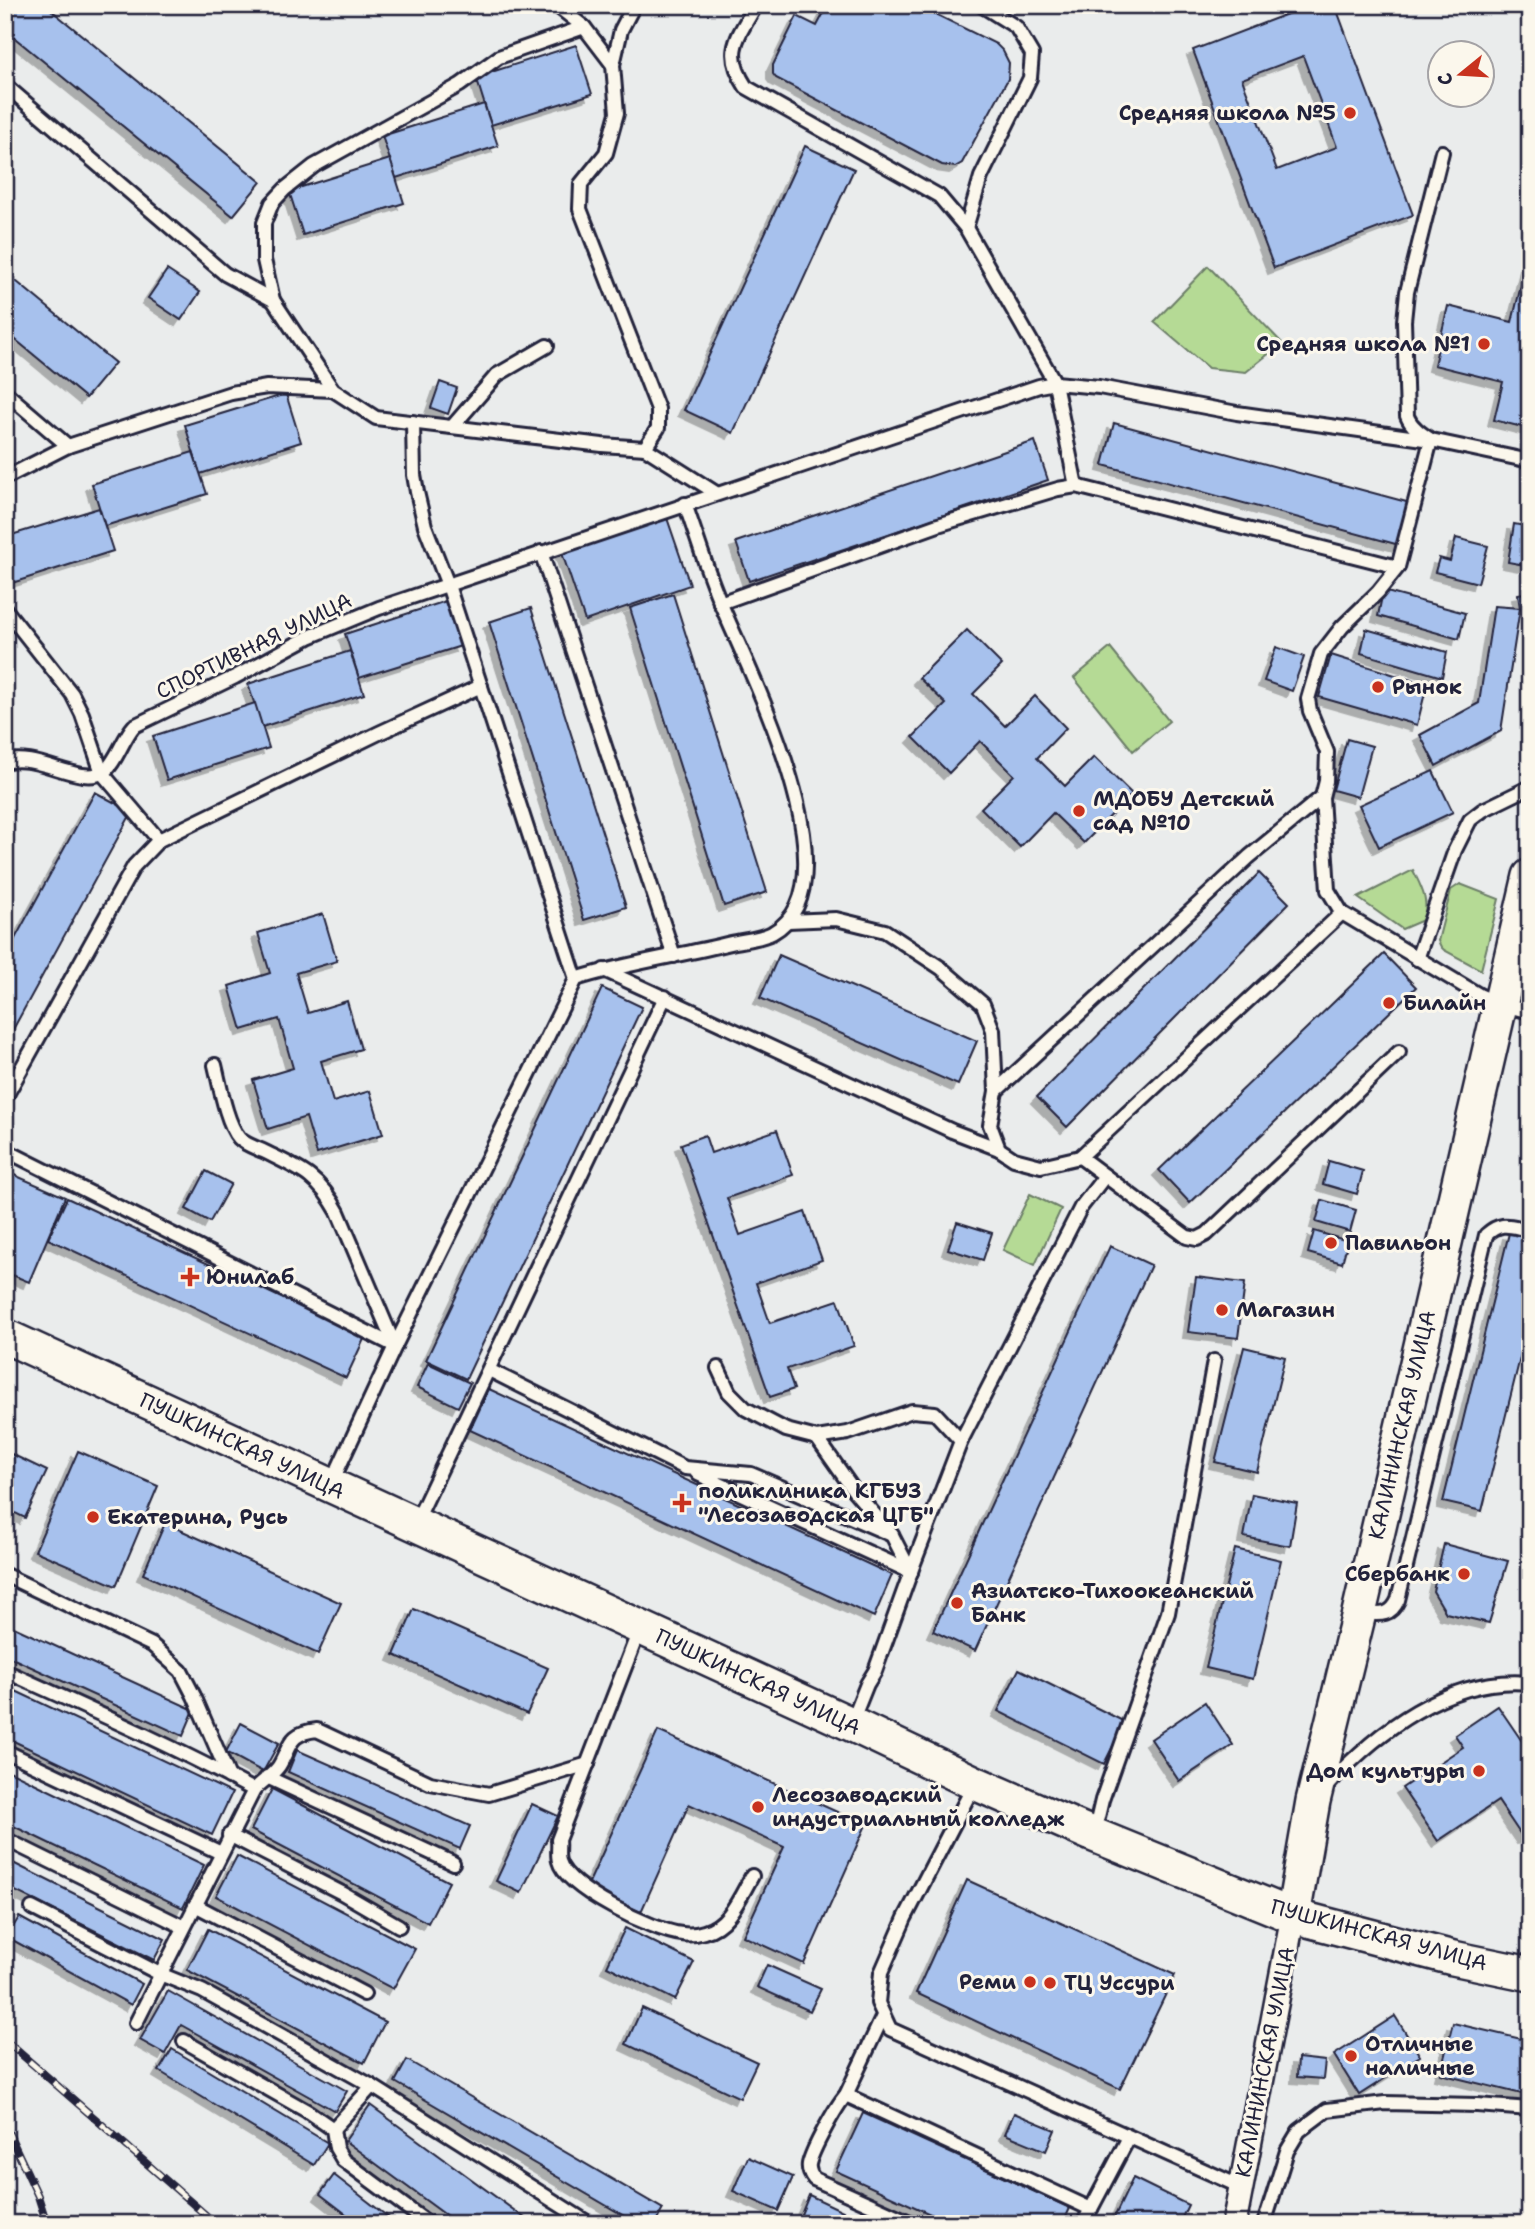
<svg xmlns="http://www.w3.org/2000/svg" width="1535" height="2229" viewBox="0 0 1535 2229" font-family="'Shantell Sans',sans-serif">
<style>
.green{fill:#b5da95;stroke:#6c7e68;stroke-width:2}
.building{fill:#a7c1ed;stroke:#22223b;stroke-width:2;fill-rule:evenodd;filter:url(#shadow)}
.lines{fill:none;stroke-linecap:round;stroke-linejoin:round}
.service-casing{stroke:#22223b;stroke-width:18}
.minor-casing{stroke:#22223b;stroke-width:28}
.secondary-casing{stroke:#22223b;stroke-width:38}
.service{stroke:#fbf7ec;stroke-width:12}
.minor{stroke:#fbf7ec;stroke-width:23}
.secondary{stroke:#fbf7ec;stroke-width:33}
.rail-casing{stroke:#22223b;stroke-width:8}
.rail{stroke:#fbf7ec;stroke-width:5;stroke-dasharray:16;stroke-linecap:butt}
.poi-dot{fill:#c8321e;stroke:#fbf7ec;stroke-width:2.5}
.labels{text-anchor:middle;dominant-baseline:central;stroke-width:6;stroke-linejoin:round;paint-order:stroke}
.poi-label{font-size:21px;font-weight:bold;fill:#22223b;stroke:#fbf7ec;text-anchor:start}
.street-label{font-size:21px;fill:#22223b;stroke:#fbf7ec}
</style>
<defs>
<filter id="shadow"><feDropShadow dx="-6" dy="6" stdDeviation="0" flood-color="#0004"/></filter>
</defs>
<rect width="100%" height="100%" fill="#eaecec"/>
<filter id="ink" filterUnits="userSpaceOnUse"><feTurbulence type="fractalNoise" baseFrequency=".0143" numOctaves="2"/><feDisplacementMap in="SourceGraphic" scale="14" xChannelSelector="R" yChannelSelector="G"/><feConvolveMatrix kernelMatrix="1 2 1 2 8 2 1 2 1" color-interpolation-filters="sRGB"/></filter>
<g filter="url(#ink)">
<g class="green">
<polygon points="1208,266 1282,343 1246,372 1208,368 1154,322"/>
<polygon points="1110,648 1169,721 1133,751 1074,678"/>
<path d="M 1413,870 C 1421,887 1430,901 1423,920 L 1402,929 L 1358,898 Z"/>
<polygon points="1460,884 1499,899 1481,970 1444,950 1441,947 1438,941 1451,890"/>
<polygon points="1030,1194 1061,1209 1035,1265 1003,1250"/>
</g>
<g class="building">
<polygon points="5,5 45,5 261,182 233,216 5,30"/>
<polygon points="828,5 917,5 996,44 1003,51 1009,63 1008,79 962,163 955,167 942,165 776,78 773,74 773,65 797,16 817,26"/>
<path d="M 1311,5 L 1335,5 L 1413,215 L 1274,268 L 1193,50 ZM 1303,56 L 1337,147 L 1277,170 L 1242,79 Z"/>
<polygon points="576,45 592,94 491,125 476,77"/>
<polygon points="484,104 498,146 396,178 382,136"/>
<polygon points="805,146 854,169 733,433 684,410"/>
<polygon points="390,159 404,203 303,235 289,191"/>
<polygon points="1530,249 1530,429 1494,420 1503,382 1434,365 1448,306 1512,322"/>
<polygon points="167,270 200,292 181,320 148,298"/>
<polygon points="5,272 115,363 86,398 5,331"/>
<polygon points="440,382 457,388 448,414 431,408"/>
<polygon points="286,394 301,442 200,474 185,425"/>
<polygon points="1114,423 1414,504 1403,546 1103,465"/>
<polygon points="1035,441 1048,480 749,581 736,542"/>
<polygon points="193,452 207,494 105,526 92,484"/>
<polygon points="99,508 113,551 12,583 5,563 5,537"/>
<polygon points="667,518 690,585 585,621 562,553"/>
<polygon points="1514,524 1530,527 1530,566 1508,562"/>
<polygon points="1456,538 1488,546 1478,583 1435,572 1439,558 1450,561"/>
<polygon points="1383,591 1465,613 1459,639 1378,616"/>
<polygon points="1530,592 1530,607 1520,608 1518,594"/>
<polygon points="673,594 767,892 724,906 630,608"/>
<polygon points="446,601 461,646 359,678 345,634"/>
<polygon points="1494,606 1520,608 1501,731 1436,766 1420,735 1479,703"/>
<polygon points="531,608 626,907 584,920 489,622"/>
<polygon points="1366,629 1447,652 1442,677 1361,653"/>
<polygon points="967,630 1002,665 973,694 1005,726 1035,696 1066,728 1037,758 1065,786 1094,757 1132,794 1084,843 1053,813 1020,847 981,808 1014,775 980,741 949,773 913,737 946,704 919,678"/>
<polygon points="1276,647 1304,657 1292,691 1264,681"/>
<polygon points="350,651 364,694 262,727 248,684"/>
<polygon points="1331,655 1427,685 1417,725 1319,697"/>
<polygon points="255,703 269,748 167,780 153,736"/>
<polygon points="1347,739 1372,746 1358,797 1333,790"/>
<polygon points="1433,771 1453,812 1379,847 1359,805"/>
<polygon points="95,792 132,812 5,1044 5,957"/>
<polygon points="1259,873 1289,903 1067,1127 1037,1097"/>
<polygon points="323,914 337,961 296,973 308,1013 347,1001 361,1049 321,1061 333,1102 370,1091 383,1134 317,1154 306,1117 268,1129 253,1080 293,1068 279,1019 242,1030 229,986 270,973 258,933"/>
<polygon points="1384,954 1416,987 1190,1203 1159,1170"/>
<polygon points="779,955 977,1041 958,1085 760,998"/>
<polygon points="602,988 642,1007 466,1379 426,1360"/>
<polygon points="777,1130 793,1175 727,1198 740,1235 805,1212 822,1260 756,1283 770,1323 838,1300 854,1346 787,1369 794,1389 770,1397 681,1144 705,1135 711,1153"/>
<polygon points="1329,1161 1363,1171 1357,1194 1323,1184"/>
<polygon points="5,1171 65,1197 29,1282 5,1272"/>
<polygon points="206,1171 231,1184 210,1222 186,1209"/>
<polygon points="67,1198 365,1337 346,1378 48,1239"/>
<polygon points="1322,1200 1356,1210 1350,1232 1316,1222"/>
<polygon points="957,1222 992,1233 983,1260 948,1249"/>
<polygon points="1314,1231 1348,1241 1342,1263 1308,1253"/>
<polygon points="1509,1233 1530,1238 1530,1318 1482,1511 1443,1502"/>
<polygon points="1110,1246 1151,1265 975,1651 933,1631"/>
<polygon points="1196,1277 1245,1283 1238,1338 1188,1332"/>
<polygon points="1244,1347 1285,1357 1257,1472 1215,1462"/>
<polygon points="428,1363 470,1383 458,1407 417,1387"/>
<polygon points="489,1389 892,1575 874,1617 470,1430"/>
<polygon points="5,1451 47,1471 25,1518 5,1508"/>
<polygon points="78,1451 158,1486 116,1586 35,1551"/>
<polygon points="1252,1494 1297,1503 1290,1546 1244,1537"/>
<polygon points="165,1523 341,1603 318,1654 143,1574"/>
<polygon points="1444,1544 1508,1561 1489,1623 1446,1613 1433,1591"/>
<polygon points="1235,1549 1281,1560 1253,1679 1206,1668"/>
<polygon points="414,1609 548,1668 527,1714 394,1655"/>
<polygon points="5,1623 194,1710 183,1736 5,1655"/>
<polygon points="1019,1669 1125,1722 1104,1764 998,1711"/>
<polygon points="5,1686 232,1793 212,1835 5,1737"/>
<polygon points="1205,1702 1233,1745 1179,1781 1151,1739"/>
<polygon points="1498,1706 1530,1753 1530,1834 1523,1838 1498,1801 1438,1841 1402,1788 1463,1747 1455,1735"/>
<polygon points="241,1723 279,1743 263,1772 226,1752"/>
<polygon points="658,1731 866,1825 804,1964 743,1936 784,1847 689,1804 641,1912 587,1887"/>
<polygon points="297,1750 470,1826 460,1849 288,1772"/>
<polygon points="5,1769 204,1865 183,1908 5,1822"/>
<polygon points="272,1789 449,1882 428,1923 251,1830"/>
<polygon points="532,1804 558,1816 521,1893 496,1881"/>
<polygon points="237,1856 415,1949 393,1989 216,1896"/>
<polygon points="5,1859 165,1939 154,1960 5,1886"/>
<polygon points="967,1880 1175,1975 1120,2089 916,1993"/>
<polygon points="19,1917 142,1984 131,2005 7,1937"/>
<polygon points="625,1928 694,1962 675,2000 607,1966"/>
<polygon points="208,1929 385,2022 364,2063 187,1970"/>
<polygon points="767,1965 821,1989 810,2011 757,1987"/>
<polygon points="168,1991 347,2091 335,2111 181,2025 165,2054 140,2040"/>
<polygon points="642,2008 757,2062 740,2098 626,2044"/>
<polygon points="1395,2016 1420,2056 1359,2095 1334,2055"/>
<polygon points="1453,2023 1530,2041 1530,2096 1440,2074"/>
<polygon points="172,2049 328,2143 314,2165 159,2071"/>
<polygon points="1298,2058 1325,2061 1323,2079 1297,2077"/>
<polygon points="407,2060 663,2209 655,2224 638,2224 395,2082"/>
<polygon points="370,2105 533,2224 458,2224 345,2141"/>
<polygon points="863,2113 1070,2208 1063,2224 952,2224 836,2171"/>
<polygon points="1014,2113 1055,2130 1046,2151 1005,2134"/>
<polygon points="748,2157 793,2177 778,2211 733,2191"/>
<polygon points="334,2175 397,2224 359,2224 320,2194"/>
<polygon points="1133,2178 1188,2205 1179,2224 1111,2224"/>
<polygon points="809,2195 843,2211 838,2224 797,2224"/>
<polygon points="857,2212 884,2224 852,2224"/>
</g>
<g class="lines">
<g class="service-casing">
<g id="service">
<polyline points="556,5 584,27 613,65"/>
<polyline points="634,5 621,30 613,65 617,113 606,153 581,184 580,209 658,409 658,428 645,448"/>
<path d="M 756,5 C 737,38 723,52 746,87 L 939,196 L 966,228 L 1055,383 L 1076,486"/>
<polyline points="5,85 225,274 273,300 333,390 376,418 602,445 645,448 716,493"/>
<path d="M 1442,152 L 1407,292 L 1404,321 L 1407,416 C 1411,427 1422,434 1431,440 L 1398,567 L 1378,592 L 1342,627 L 1321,654 L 1308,699 L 1310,711 L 1327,752 L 1326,781 L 1322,797 L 1328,890 L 1342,913 L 1479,995 L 1500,1004 L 1530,1012"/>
<polyline points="966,228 981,177 1030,78 1032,54 1016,27 981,5"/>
<polyline points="273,300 264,260 264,223 272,203 285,189 314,166 460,85 499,57 584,27"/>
<polyline points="5,392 68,446"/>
<polyline points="413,422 414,475 417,492 425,526 448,585 576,979"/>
<polyline points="452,427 497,375 547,346"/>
<polyline points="5,478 68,446 231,393 267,387 333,390"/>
<polyline points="541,552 674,956"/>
<polyline points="720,603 938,525 1058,489 1076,486 1398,567"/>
<polyline points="5,609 72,694 82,714 102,773 159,840"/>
<path d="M 5,762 C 36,752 80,786 103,772 C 115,765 123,738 134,726 L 235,677 L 309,637 L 379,608 L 1039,386 L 1055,383 L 1099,387 L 1237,413 L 1431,440 L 1530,461"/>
<polyline points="788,921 836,919 885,931 941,968 983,1004 993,1030 996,1091 990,1125 999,1149 1014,1159 1041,1166 1080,1157 1342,913"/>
<polyline points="1417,959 1455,850 1470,820 1483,810 1530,787"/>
<polyline points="604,970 952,1131 999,1149"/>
<path d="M 215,1065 C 220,1085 226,1122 239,1138 C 244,1144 256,1148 263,1151 C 299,1169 318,1175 338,1212 L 395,1346"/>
<polyline points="996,1091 1249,857 1322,797"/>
<polyline points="5,1098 134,866 159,840 379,733 481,686"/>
<polyline points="5,1150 395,1346"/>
<polyline points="1080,1157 1187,1237 1197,1239 1207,1234 1399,1052"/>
<polyline points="718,1368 729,1392 746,1409 786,1430 817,1438 848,1433 912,1411 935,1413 961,1441 914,1563 875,1671 867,1684 851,1724"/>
<polyline points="489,1370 685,1468 751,1474 892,1535"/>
<polyline points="817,1438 855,1492 892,1535 911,1572"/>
<polyline points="961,1441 1081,1207 1105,1176"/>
<polyline points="698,1474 911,1572"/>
<path d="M 331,1484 L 395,1346 L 576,979 C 626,963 679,956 731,943 C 744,940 760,939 772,933 C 860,885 748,669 721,604 C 707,572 697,537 685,504"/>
<polyline points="416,1522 665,997"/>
<polyline points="5,1575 152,1645 181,1671 194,1696 229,1777"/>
<path d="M 1360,1613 C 1378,1614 1390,1618 1398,1600 L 1486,1235 C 1502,1220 1511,1227 1530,1230"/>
<path d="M 640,1628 L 558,1840 C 559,1846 557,1855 559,1861 C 566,1889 654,1931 682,1934 C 689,1935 698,1934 704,1932 C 729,1926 740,1897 752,1876"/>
<path d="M 5,1671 C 89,1709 173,1746 254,1790"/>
<polyline points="5,1751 221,1853"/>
<polyline points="267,1777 453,1863"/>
<polyline points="974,1785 905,1918 881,1973 878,2003 890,2029 1241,2187"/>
<path d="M 1325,1788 C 1376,1732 1449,1675 1530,1683"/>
<polyline points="1094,1834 1102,1800 1168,1613 1214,1361"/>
<polyline points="229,1835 342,1893 399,1926"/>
<polyline points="5,1839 184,1927"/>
<polyline points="195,1905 364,1994"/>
<polyline points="32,1908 160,1974 202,1991 372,2086 590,2224"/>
<path d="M 136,2023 L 254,1790 C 261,1782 273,1775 279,1766 C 291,1746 288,1733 317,1730 L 430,1783 L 489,1794 L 588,1764"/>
<polyline points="184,2041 307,2111 333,2129 336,2148 343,2160 429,2224"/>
<polyline points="846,2095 883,2016"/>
<polyline points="333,2129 372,2086"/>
<path d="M 914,2224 L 814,2179 C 810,2174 808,2170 809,2164 C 812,2150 836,2106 846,2095 L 1091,2209"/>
<polyline points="1083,2224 1129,2137"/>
<polyline points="1264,2224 1287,2151 1299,2131 1327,2110 1385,2103 1477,2105 1530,2109"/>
</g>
</g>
<g class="minor-casing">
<polyline id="minor" points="1234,2224 1293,1916"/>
</g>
<g class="secondary-casing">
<g id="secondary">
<polyline points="5,1336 851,1724 975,1783 1094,1835 1293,1916 1453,1958 1530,1974"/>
<polyline points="1293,1916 1313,1801 1359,1613 1530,876"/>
</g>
</g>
<use href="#service" class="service"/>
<use href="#minor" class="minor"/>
<use href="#secondary" class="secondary"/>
<g class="rail-casing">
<g id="rail">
<polyline points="5,2040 216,2224"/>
<polyline points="5,2125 38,2196 47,2224"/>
<polyline points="5,2219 7,2224"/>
</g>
</g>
<use href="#rail" class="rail"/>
</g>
</g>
<g class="poi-dot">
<circle cx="1350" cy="113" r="7"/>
<circle cx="1484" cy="344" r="7"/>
<circle cx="1378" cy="687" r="7"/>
<circle cx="1079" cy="811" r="7"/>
<circle cx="1389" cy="1003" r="7"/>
<circle cx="1331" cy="1243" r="7"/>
<path d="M186.5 1266.5h7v7h7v7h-7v7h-7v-7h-7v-7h7z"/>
<circle cx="1222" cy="1310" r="7"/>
<path d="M678.5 1492.5h7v7h7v7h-7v7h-7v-7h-7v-7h7z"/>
<circle cx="93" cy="1517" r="7"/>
<circle cx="1464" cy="1574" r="7"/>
<circle cx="957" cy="1603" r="7"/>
<circle cx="1479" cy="1771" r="7"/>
<circle cx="758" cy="1807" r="7"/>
<circle cx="1030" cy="1982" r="7"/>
<circle cx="1050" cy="1983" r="7"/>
<circle cx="1351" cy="2056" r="7"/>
</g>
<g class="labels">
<g class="poi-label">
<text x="1336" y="113" text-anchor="end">Средняя школа №5</text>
<text x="1470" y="344" text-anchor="end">Средняя школа №1</text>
<text x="1392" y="687">Рынок</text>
<text x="1093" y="799">МДОБУ Детский<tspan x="1093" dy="24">сад №10</tspan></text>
<text x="1403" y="1003">Билайн</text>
<text x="1345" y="1243">Павильон</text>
<text x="206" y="1277">Юнилаб</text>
<text x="1236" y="1310">Магазин</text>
<text x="698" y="1491">поликлиника КГБУЗ<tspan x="698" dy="24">"Лесозаводская ЦГБ"</tspan></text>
<text x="107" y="1517">Екатерина, Русь</text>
<text x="1450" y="1574" text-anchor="end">Сбербанк</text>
<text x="971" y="1591">Азиатско-Тихоокеанский<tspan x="971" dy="24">Банк</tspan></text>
<text x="1465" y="1771" text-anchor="end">Дом культуры</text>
<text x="772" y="1795">Лесозаводский<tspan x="772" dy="24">индустриальный колледж</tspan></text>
<text x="1016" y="1982" text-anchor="end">Реми</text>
<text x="1064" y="1983">ТЦ Уссури</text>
<text x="1365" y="2044">Отличные<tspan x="1365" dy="24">наличные</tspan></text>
</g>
<g class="street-label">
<text transform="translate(254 646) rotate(-26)">СПОРТИВНАЯ УЛИЦА</text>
<text transform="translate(1402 1425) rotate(-77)">КАЛИНИНСКАЯ УЛИЦА</text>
<text transform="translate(242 1446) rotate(25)">ПУШКИНСКАЯ УЛИЦА</text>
<text transform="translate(758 1682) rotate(25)">ПУШКИНСКАЯ УЛИЦА</text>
<text transform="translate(1379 1935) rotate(15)">ПУШКИНСКАЯ УЛИЦА</text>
<text transform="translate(1265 2062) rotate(-79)">КАЛИНИНСКАЯ УЛИЦА</text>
</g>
</g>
<rect width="1535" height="2229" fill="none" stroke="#fbf7ec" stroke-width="28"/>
<rect x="14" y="14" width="1507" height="2201" fill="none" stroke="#22223b" stroke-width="2.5" filter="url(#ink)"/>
<g transform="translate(1461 74) rotate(252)"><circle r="33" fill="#fbf7ec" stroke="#a4a2a5" stroke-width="2"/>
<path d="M0-5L12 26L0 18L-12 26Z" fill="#c8321e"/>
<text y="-10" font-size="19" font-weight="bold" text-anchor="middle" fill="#22223b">С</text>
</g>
</svg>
